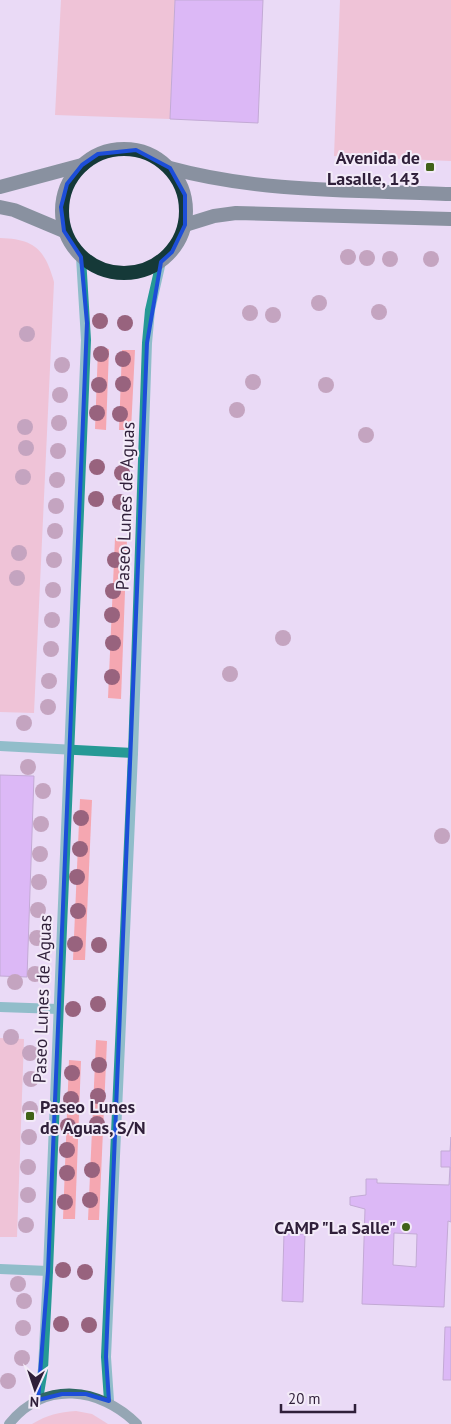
<svg xmlns="http://www.w3.org/2000/svg" width="451" height="1424" viewBox="0 0 451 1424" font-family="'PT Sans',sans-serif">
<style>
.green{fill:#f5a7b1}
.building{fill:#cd8ef6;stroke:#946ead;fill-rule:evenodd}
.lines{fill:none;stroke-linecap:round;stroke-linejoin:round}
.minor{stroke:#269995;stroke-width:10}
.secondary{stroke:#2f6764;stroke-width:10}
.trunk{stroke:#153938;stroke-width:14}
.tree{fill:#98637e}
.marked{fill:none;stroke:#1d4ed8;stroke-width:4;stroke-linejoin:round}
.poi-dot{fill:#406219;stroke:#f3ebf8;stroke-width:2}
.labels{text-anchor:middle;dominant-baseline:central;stroke-width:4;stroke-linejoin:round;paint-order:stroke}
.poi-label{font-size:18px;font-weight:bold;fill:#2f1f39;stroke:#f3ebf8;text-anchor:end}
.street-label{font-size:18px;fill:#2f1f39;stroke:#f3ebf8}
</style>
<rect width="100%" height="100%" fill="#eadaf5"/>
<g class="green">
<polygon points="61,0 175,0 170,119 55,115"/>
<polygon points="340,0 451,0 451,161 334,156"/>
<path d="M 0,238 C 35,239 45,250 54,282 L 34,713 L 0,712 Z"/>
<polygon points="98,349 109,349 106,430 95,429"/>
<polygon points="122,350 135,350 131,430 119,430"/>
<polygon points="115,538 127,538 121,699 108,698"/>
<polygon points="80,799 92,800 85,960 73,960"/>
<polygon points="0,1038 24,1039 17,1237 0,1237"/>
<polygon points="96,1040 107,1041 99,1220 88,1220"/>
<polygon points="69,1060 81,1061 75,1219 63,1219"/>
<path d="M 76,1411 L 92,1414 L 108,1424 L 32,1424 C 47,1415 59,1412 76,1411 Z"/>
</g>
<g class="building">
<polygon points="175,0 263,0 258,123 170,119"/>
<polygon points="0,775 34,776 27,977 0,976"/>
<path d="M 451,1137 L 451,1222 L 448,1221 L 444,1307 L 362,1304 L 365,1209 L 350,1205 L 350,1197 L 366,1195 L 366,1179 L 377,1179 L 377,1183 L 449,1185 L 450,1167 L 441,1167 L 441,1151 L 450,1151 ZM 394,1233 L 417,1234 L 416,1267 L 393,1265 Z"/>
<polygon points="284,1234 305,1234 303,1302 282,1301"/>
<polygon points="445,1327 451,1327 451,1380 443,1380"/>
</g>
<g class="lines">
<g class="minor">
<polyline points="0,746 133,753"/>
<polyline points="0,1007 58,1009"/>
<polyline points="0,1269 48,1271"/>
<polyline points="38,1400 43,1369 48,1271 86,340 81,257"/>
<polyline points="109,1401 106,1357 133,753 147,343 150,310 161,262"/>
</g>
<path class="secondary" d="M 9,1424 C 44,1380 100,1387 137,1424"/>
<g class="trunk">
<circle cx="124" cy="211" r="62"/>
<path d="M 170,168 C 261,193 358,190 451,194"/>
<polyline points="0,187 82,165"/>
<polyline points="0,207 14,210 64,231"/>
<polyline points="185,225 214,216 236,213 451,219"/>
</g>
</g>
<g class="tree">
<circle cx="348" cy="257" r="8"/>
<circle cx="367" cy="258" r="8"/>
<circle cx="390" cy="259" r="8"/>
<circle cx="431" cy="259" r="8"/>
<circle cx="319" cy="303" r="8"/>
<circle cx="379" cy="312" r="8"/>
<circle cx="250" cy="313" r="8"/>
<circle cx="273" cy="315" r="8"/>
<circle cx="100" cy="321" r="8"/>
<circle cx="125" cy="323" r="8"/>
<circle cx="27" cy="334" r="8"/>
<circle cx="101" cy="354" r="8"/>
<circle cx="123" cy="359" r="8"/>
<circle cx="62" cy="365" r="8"/>
<circle cx="253" cy="382" r="8"/>
<circle cx="123" cy="384" r="8"/>
<circle cx="99" cy="385" r="8"/>
<circle cx="326" cy="385" r="8"/>
<circle cx="60" cy="395" r="8"/>
<circle cx="237" cy="410" r="8"/>
<circle cx="97" cy="413" r="8"/>
<circle cx="120" cy="414" r="8"/>
<circle cx="59" cy="423" r="8"/>
<circle cx="25" cy="427" r="8"/>
<circle cx="366" cy="435" r="8"/>
<circle cx="26" cy="448" r="8"/>
<circle cx="58" cy="451" r="8"/>
<circle cx="97" cy="467" r="8"/>
<circle cx="122" cy="473" r="8"/>
<circle cx="23" cy="477" r="8"/>
<circle cx="57" cy="480" r="8"/>
<circle cx="96" cy="499" r="8"/>
<circle cx="120" cy="502" r="8"/>
<circle cx="56" cy="506" r="8"/>
<circle cx="55" cy="531" r="8"/>
<circle cx="19" cy="553" r="8"/>
<circle cx="54" cy="560" r="8"/>
<circle cx="115" cy="560" r="8"/>
<circle cx="17" cy="578" r="8"/>
<circle cx="53" cy="590" r="8"/>
<circle cx="113" cy="591" r="8"/>
<circle cx="112" cy="615" r="8"/>
<circle cx="52" cy="620" r="8"/>
<circle cx="283" cy="638" r="8"/>
<circle cx="113" cy="643" r="8"/>
<circle cx="51" cy="649" r="8"/>
<circle cx="230" cy="674" r="8"/>
<circle cx="112" cy="677" r="8"/>
<circle cx="49" cy="681" r="8"/>
<circle cx="48" cy="707" r="8"/>
<circle cx="24" cy="723" r="8"/>
<circle cx="28" cy="767" r="8"/>
<circle cx="43" cy="791" r="8"/>
<circle cx="81" cy="818" r="8"/>
<circle cx="41" cy="824" r="8"/>
<circle cx="442" cy="836" r="8"/>
<circle cx="80" cy="849" r="8"/>
<circle cx="40" cy="854" r="8"/>
<circle cx="77" cy="877" r="8"/>
<circle cx="39" cy="882" r="8"/>
<circle cx="38" cy="910" r="8"/>
<circle cx="78" cy="911" r="8"/>
<circle cx="37" cy="938" r="8"/>
<circle cx="75" cy="944" r="8"/>
<circle cx="99" cy="945" r="8"/>
<circle cx="35" cy="974" r="8"/>
<circle cx="15" cy="982" r="8"/>
<circle cx="98" cy="1004" r="8"/>
<circle cx="73" cy="1009" r="8"/>
<circle cx="11" cy="1037" r="8"/>
<circle cx="30" cy="1053" r="8"/>
<circle cx="99" cy="1065" r="8"/>
<circle cx="72" cy="1073" r="8"/>
<circle cx="31" cy="1079" r="8"/>
<circle cx="98" cy="1096" r="8"/>
<circle cx="71" cy="1099" r="8"/>
<circle cx="30" cy="1109" r="8"/>
<circle cx="97" cy="1124" r="8"/>
<circle cx="68" cy="1126" r="8"/>
<circle cx="29" cy="1137" r="8"/>
<circle cx="67" cy="1150" r="8"/>
<circle cx="28" cy="1167" r="8"/>
<circle cx="92" cy="1170" r="8"/>
<circle cx="67" cy="1173" r="8"/>
<circle cx="28" cy="1195" r="8"/>
<circle cx="90" cy="1200" r="8"/>
<circle cx="65" cy="1202" r="8"/>
<circle cx="26" cy="1225" r="8"/>
<circle cx="63" cy="1270" r="8"/>
<circle cx="85" cy="1272" r="8"/>
<circle cx="18" cy="1284" r="8"/>
<circle cx="24" cy="1301" r="8"/>
<circle cx="61" cy="1324" r="8"/>
<circle cx="89" cy="1325" r="8"/>
<circle cx="23" cy="1328" r="8"/>
<circle cx="22" cy="1358" r="8"/>
<circle cx="8" cy="1381" r="8"/>
</g>
<path d="M0 0H451V1424H0ZM 136,150 L 170,168 L 185,195 L 185,225 L 172,252 L 161,262 L 147,343 L 106,1357 L 109,1401 L 86,1394 L 62,1394 L 38,1400 L 48,1271 L 87,323 L 81,257 L 64,231 L 61,207 L 67,184 L 82,165 L 98,154 Z" fill="#eadaf5" fill-opacity=".55" fill-rule="evenodd"/>
<path class="marked" d="M 136,150 L 170,168 L 185,195 L 185,225 L 172,252 L 161,262 L 147,343 L 106,1357 L 109,1401 L 86,1394 L 62,1394 L 38,1400 L 48,1271 L 87,323 L 81,257 L 64,231 L 61,207 L 67,184 L 82,165 L 98,154 Z"/>
<g class="poi-dot">
<rect x="425" y="162" width="10" height="10" rx="2.5"/>
<rect x="25" y="1111" width="10" height="10" rx="2.5"/>
<circle cx="406" cy="1227" r="5"/>
</g>
<g class="labels">
<g class="poi-label">
<text x="420" y="157">Avenida de<tspan x="420" dy="21">Lasalle, 143</tspan></text>
<text x="40" y="1106" text-anchor="start">Paseo Lunes<tspan x="40" dy="21">de Aguas, S/N</tspan></text>
<text x="396" y="1227">CAMP "La Salle"</text>
</g>
<g class="street-label">
<text transform="translate(125 506) rotate(-88)">Paseo Lunes de Aguas</text>
<text transform="translate(42 999) rotate(-88)">Paseo Lunes de Aguas</text>
</g>
</g>
<g transform="translate(35 1389) rotate(183)" stroke="#f3ebf8" stroke-width="4" paint-order="stroke">
<path d="M0-4L9 19L0 12L-9 19Z" fill="#2f1f39"/>
<text y="-8" font-size="14" font-weight="bold" text-anchor="middle" fill="#2f1f39">N</text>
</g>
<path d="M281 1404v8h74v-8" fill="none" stroke="#2f1f39" stroke-width="2.5"/>
<text x="288" y="1404" font-size="15" fill="#2f1f39" stroke="#f3ebf8" stroke-width="4" paint-order="stroke">20 m</text>
</svg>
